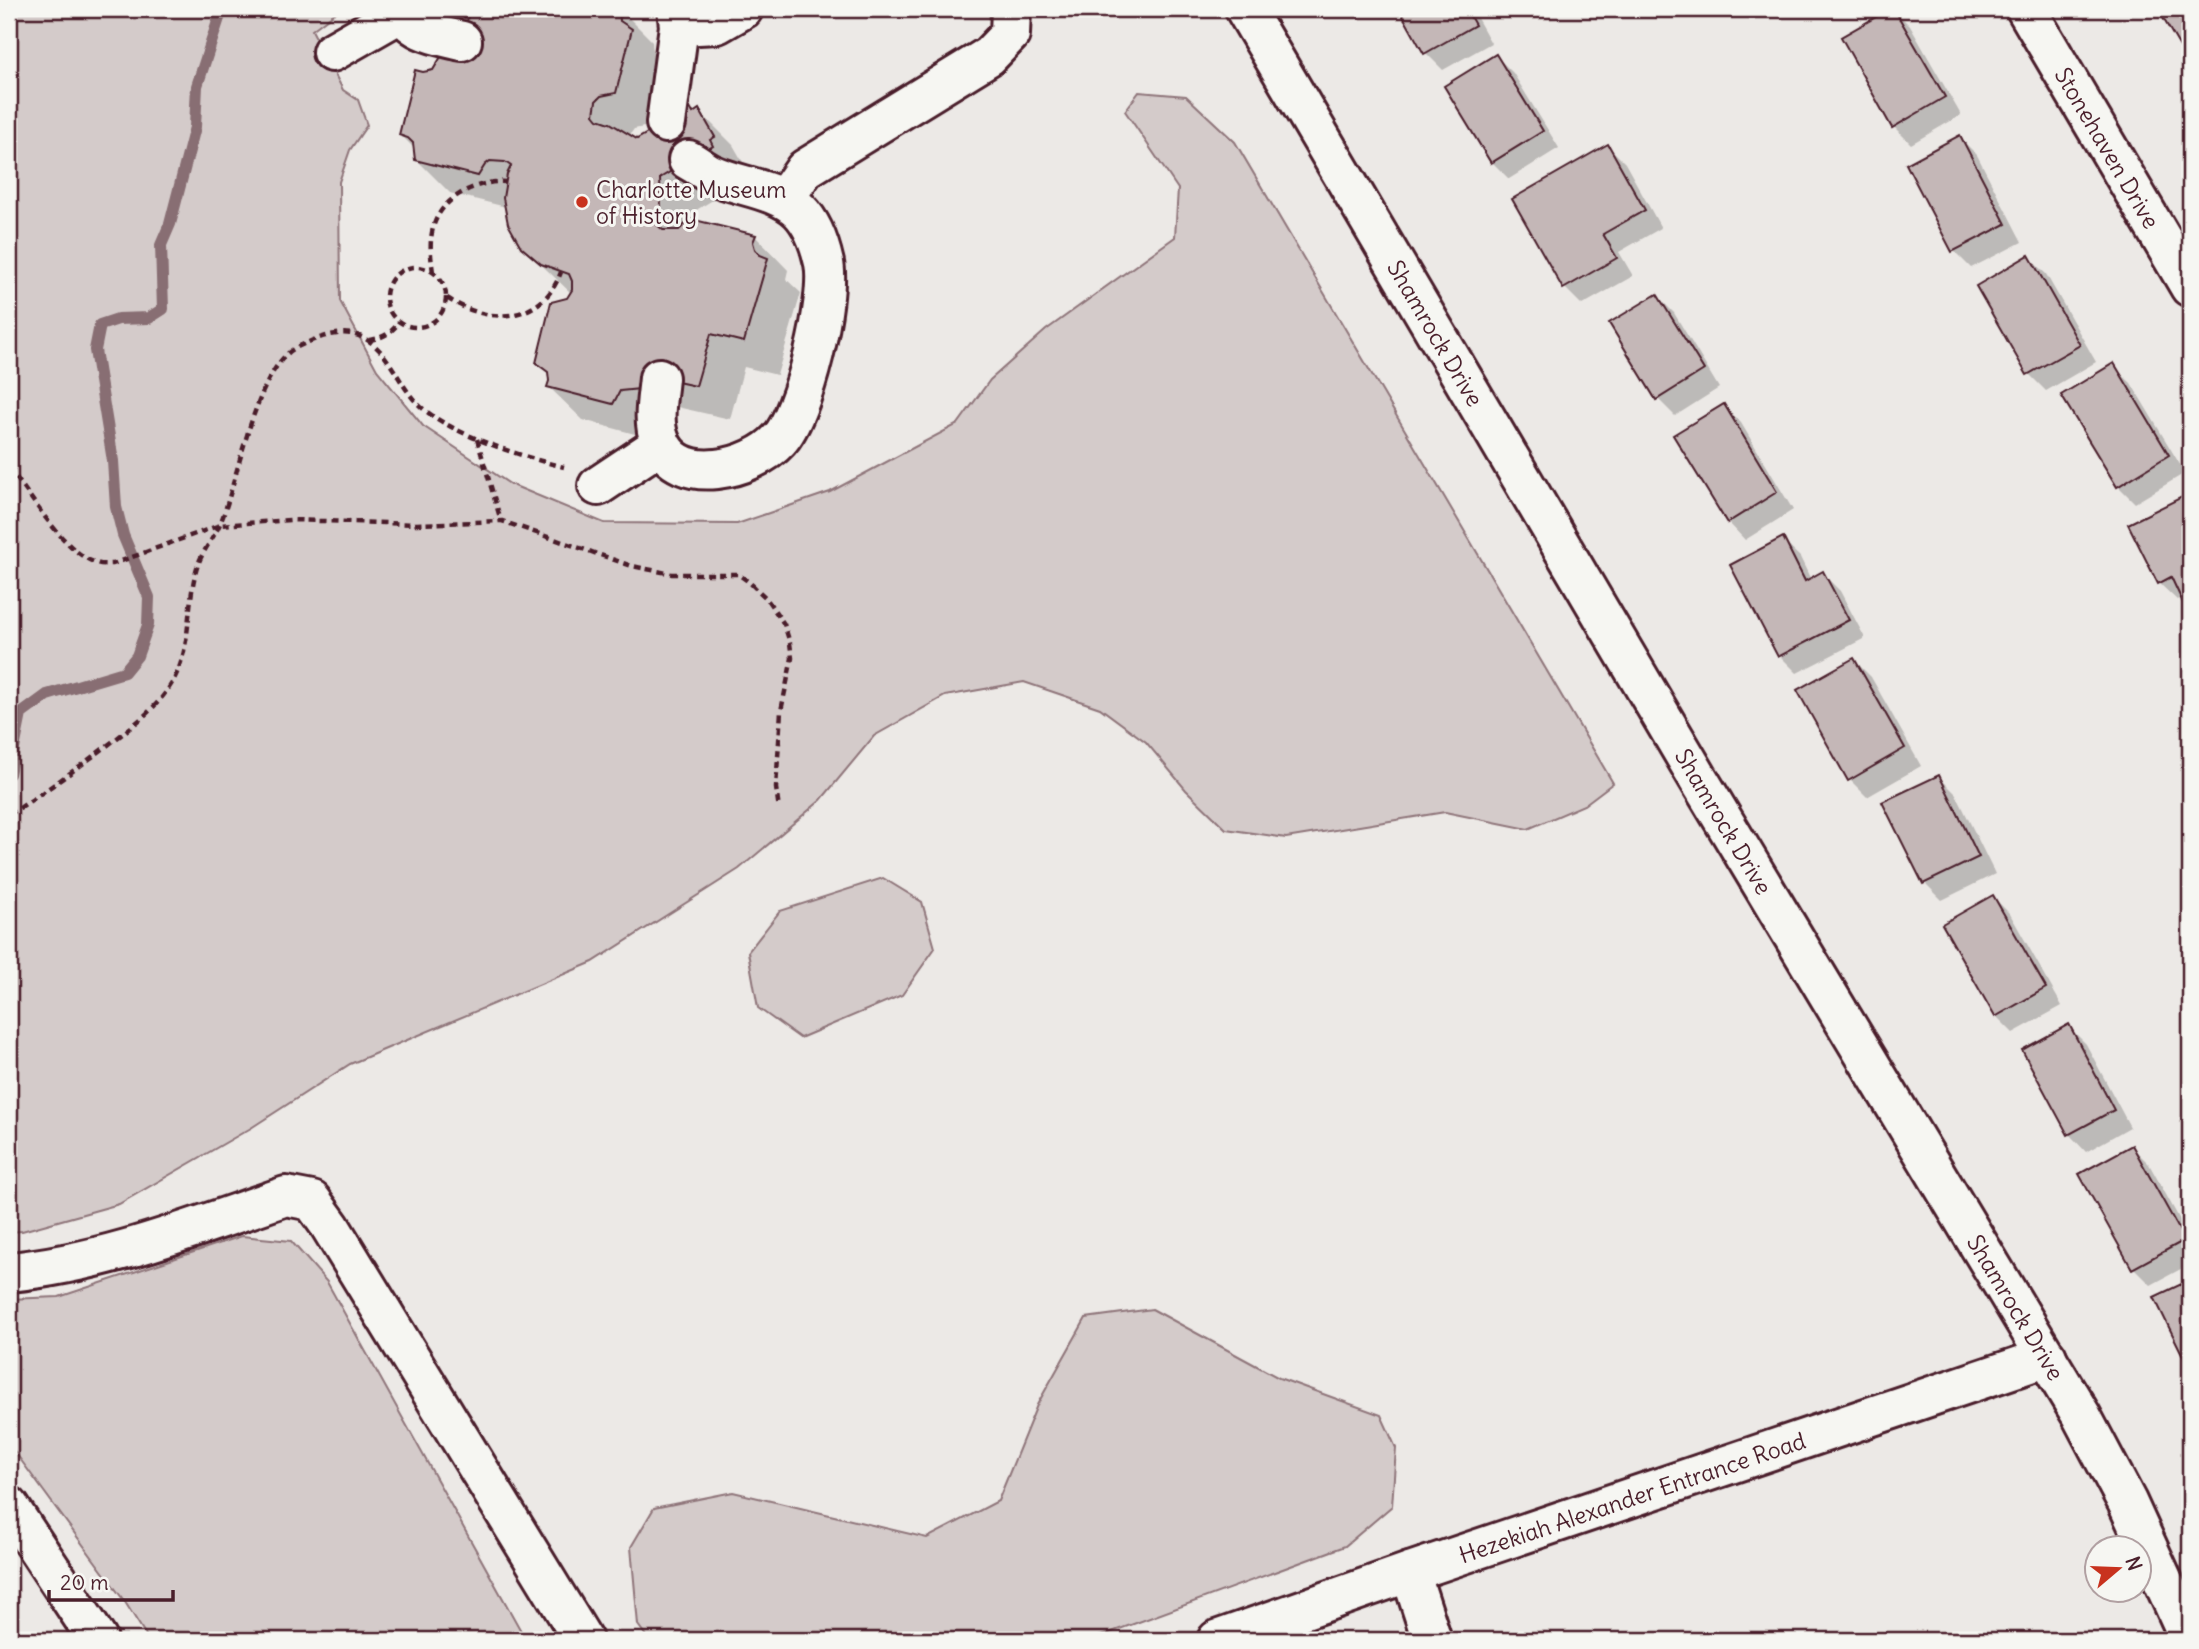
<svg xmlns="http://www.w3.org/2000/svg" width="2199" height="1649" viewBox="0 0 2199 1649" font-family="Delius,sans-serif">
<style>
.green{fill:#d4cbca;stroke:#8f757a;stroke-width:2}
.shadow{fill:#0003}
.lines{fill:none;stroke-linecap:round;stroke-linejoin:round}
.stream{stroke:#886e73;stroke-width:12}
.building{fill:#c4b7b7;stroke:#4a1f2b;stroke-width:2}
.minor-casing{stroke:#4a1f2b;stroke-width:44}
.path{stroke:#4a1f2b;stroke-width:4.5;stroke-dasharray:7 5;stroke-linecap:butt}
.minor{stroke:#f6f6f2;stroke-width:38}
.poi-dot{fill:#c8321e;stroke:#f6f6f2;stroke-width:2.5}
.labels{text-anchor:middle;dominant-baseline:central;stroke-width:6;stroke-linejoin:round;paint-order:stroke}
.street-label{font-size:23px;fill:#4a1f2b;stroke:#f6f6f2}
.poi-label{font-size:23px;fill:#4a1f2b;stroke:#f6f6f2;text-anchor:start}
</style>
<rect width="100%" height="100%" fill="#ece9e6"/>
<filter id="ink" filterUnits="userSpaceOnUse"><feTurbulence type="fractalNoise" baseFrequency=".0143" numOctaves="2"/><feDisplacementMap in="SourceGraphic" scale="14" xChannelSelector="R" yChannelSelector="G"/><feConvolveMatrix kernelMatrix="1 2 1 2 8 2 1 2 1" color-interpolation-filters="sRGB"/></filter>
<g filter="url(#ink)">
<g class="green">
<polygon points="9,9 340,9 312,30 343,90 358,100 367,125 350,150 339,182 340,301 377,370 423,426 510,484 604,523 737,524 830,492 958,424 990,380 1046,330 1175,237 1178,189 1125,111 1139,92 1186,96 1235,142 1613,783 1584,805 1528,829 1445,812 1286,838 1226,829 1186,790 1146,742 1100,708 1024,682 945,696 874,736 821,800 739,869 593,962 350,1064 251,1128 119,1204 22,1231 9,1232"/>
<polygon points="883,878 922,902 935,948 902,995 800,1038 758,1008 748,952 780,911"/>
<polygon points="242,1236 291,1241 327,1282 526,1640 149,1640 125,1602 9,1444 9,1299 59,1297"/>
<polygon points="1152,1309 1279,1378 1381,1415 1396,1448 1392,1506 1345,1546 1090,1640 649,1640 638,1625 631,1547 654,1508 733,1492 927,1538 998,1501 1037,1405 1086,1318"/>
</g>
<g class="shadow">
<polygon points="471,9 527,21 530,9 620,9 652,41 653,52 665,64 649,126 634,129 629,136 637,142 699,111 733,145 748,171 746,180 693,212 693,221 755,236 788,270 786,279 801,293 777,375 744,367 730,419 677,407 673,422 646,437 583,420 549,387 550,376 538,363 572,294 522,246 506,207 450,193 416,159 415,149 401,135 423,74 458,62"/>
<polygon points="1401,9 1472,9 1491,43 1443,70 1426,53"/>
<polygon points="1829,9 1846,9 1835,15"/>
<polygon points="1893,9 1910,26 1961,115 1911,144 1894,127"/>
<polygon points="1496,56 1513,73 1559,148 1509,179 1492,162"/>
<polygon points="1960,138 1977,155 2022,242 1971,268 1954,251"/>
<polygon points="1608,146 1625,163 1661,228 1619,252 1633,276 1582,305 1565,288"/>
<polygon points="2028,257 2046,274 2096,362 2046,391 2029,374"/>
<polygon points="1657,296 1674,313 1719,388 1675,416 1658,399"/>
<polygon points="2113,366 2131,383 2185,473 2135,503 2118,486"/>
<polygon points="1724,406 1741,423 1793,510 1745,540 1728,522"/>
<polygon points="2190,495 2190,609 2182,597 2177,600 2159,583 2131,524"/>
<polygon points="1782,540 1800,557 1811,580 1823,574 1840,591 1865,638 1797,673 1780,656"/>
<polygon points="1854,660 1871,677 1921,766 1867,797 1850,780"/>
<polygon points="1939,777 1956,794 1995,874 1942,900 1925,883"/>
<polygon points="1993,897 2010,914 2062,1006 2013,1033 1996,1016"/>
<polygon points="2069,1027 2086,1044 2130,1127 2086,1152 2069,1134"/>
<polygon points="2132,1147 2149,1164 2190,1238 2190,1264 2151,1285 2134,1268 2082,1175"/>
</g>
<g class="lines">
<polyline class="stream" points="9,774 21,714 47,695 124,672 137,656 148,625 149,597 123,535 116,507 113,461 95,350 100,325 118,319 149,318 163,309 161,245 170,224 195,127 197,86 222,9"/>
</g>
<g class="building">
<polygon points="470,9 483,9 526,19 528,9 619,9 620,21 632,29 616,93 601,96 596,101 594,114 598,119 610,123 637,139 690,108 693,113 699,109 715,137 710,140 713,146 660,178 661,207 656,224 663,230 679,230 691,219 756,235 753,242 755,249 760,255 768,258 744,342 711,334 696,386 659,378 640,389 620,391 613,404 547,387 549,381 548,372 536,363 551,302 567,298 572,290 572,281 569,274 541,264 521,247 508,224 503,198 507,174 511,166 505,162 490,161 485,165 478,176 415,160 413,143 408,138 399,135 415,70 423,72 433,70 442,55 457,60"/>
<polygon points="1399,9 1466,9 1475,25 1424,54"/>
<polygon points="1890,9 1894,9 1945,97 1892,128 1841,37"/>
<polygon points="2168,9 2190,9 2190,64 2160,13"/>
<polygon points="1496,54 1543,131 1491,163 1444,86"/>
<polygon points="1960,135 2006,224 1952,252 1906,164"/>
<polygon points="1608,144 1645,210 1603,234 1617,258 1563,289 1512,199"/>
<polygon points="2029,255 2080,345 2027,375 1976,286"/>
<polygon points="1657,294 1704,370 1656,400 1609,323"/>
<polygon points="2114,363 2169,455 2117,487 2061,395"/>
<polygon points="1724,404 1777,492 1727,523 1673,435"/>
<polygon points="2190,493 2190,604 2185,607 2171,577 2158,584 2128,524"/>
<polygon points="1783,537 1805,581 1823,571 1849,620 1778,657 1730,565"/>
<polygon points="1854,658 1905,748 1848,781 1797,690"/>
<polygon points="1939,775 1979,857 1923,884 1882,802"/>
<polygon points="1993,895 2046,988 1995,1017 1942,924"/>
<polygon points="2069,1024 2114,1110 2068,1135 2022,1050"/>
<polygon points="2132,1145 2185,1240 2132,1269 2079,1174"/>
<polygon points="2190,1280 2190,1370 2154,1297"/>
</g>
<g class="lines">
<g class="minor-casing">
<g id="minor">
<path d="M 401,9 C 412,33 438,35 462,41"/>
<path id="s1" d="M 1245,9 L 1698,778 L 2081,1415 L 2127,1502 L 2190,1640"/>
<path id="s2" d="M 2026,9 L 2190,287"/>
<polyline points="679,26 717,24 743,9"/>
<polyline points="332,52 402,12"/>
<polyline points="666,123 679,26 677,9"/>
<polyline points="784,199 805,169 989,56 1010,34 1011,9"/>
<path d="M 659,378 C 657,400 652,421 660,441 C 678,488 753,469 779,440 C 804,414 831,298 824,263 C 820,245 812,223 799,210 C 775,188 739,187 711,174 C 703,170 696,164 688,160"/>
<polyline points="598,486 661,444"/>
<path d="M 9,1272 C 105,1263 195,1227 286,1196 L 312,1201 L 330,1226 L 583,1640"/>
<polyline points="9,1506 98,1640"/>
<polyline points="1410,1572 1432,1640"/>
<path id="s3" d="M 1217,1640 L 1410,1572 L 2047,1357"/>
</g>
</g>
<g class="path">
<circle cx="416" cy="297" r="30"/>
<path d="M 433,272 C 431,258 429,243 433,228 C 440,198 477,180 506,182"/>
<path d="M 447,298 C 488,325 542,324 561,272"/>
<path d="M 369,340 C 384,338 390,333 400,322"/>
<polyline points="477,439 501,521"/>
<path d="M 9,468 C 29,493 66,555 97,563 C 102,565 108,564 113,564 L 220,525 L 290,520 L 417,524 L 502,521 L 632,566 L 672,574 L 738,574 L 749,582 L 766,598 L 784,624 L 790,643 L 792,658 L 781,711 L 776,788 L 779,809"/>
<path d="M 9,815 C 44,792 78,768 112,742 C 135,724 157,708 172,683 C 192,648 186,609 196,571 C 201,551 215,538 222,519 C 238,477 255,376 292,350 C 299,346 308,342 316,339 C 328,335 340,332 352,334 C 387,341 396,383 419,405 C 449,434 523,457 564,467"/>
</g>
<use href="#minor" class="minor"/>
</g>
</g>
<circle class="poi-dot" cx="582" cy="202" r="7"/>
<g class="labels">
<g class="street-label">
<text stroke="none"><textPath href="#s2" startOffset="161">Stonehaven Drive</textPath></text>
<text stroke="none"><textPath href="#s1" startOffset="376">Shamrock Drive</textPath></text>
<text stroke="none"><textPath href="#s1" startOffset="943">Shamrock Drive</textPath></text>
<text stroke="none"><textPath href="#s1" startOffset="1510">Shamrock Drive</textPath></text>
<text stroke="none"><textPath href="#s3" startOffset="439">Hezekiah Alexander Entrance Road</textPath></text>
</g>
<g class="poi-label">
<text x="596" y="189">Charlotte Museum<tspan x="596" dy="26">of History</tspan></text>
</g>
</g>
<rect width="2199" height="1649" fill="none" stroke="#f6f6f2" stroke-width="35"/>
<rect x="18" y="18" width="2164" height="1614" fill="none" stroke="#4a1f2b" stroke-width="2.5" filter="url(#ink)"/>
<g transform="translate(2118 1569) rotate(71)"><circle r="33" fill="#f6f6f2" stroke="#b1a0a2" stroke-width="2"/>
<path d="M0-5L12 26L0 18L-12 26Z" fill="#c8321e"/>
<text y="-10" font-size="19" font-weight="bold" text-anchor="middle" fill="#4a1f2b">N</text>
</g>
<path d="M49 1590v10h124v-10" fill="none" stroke="#4a1f2b" stroke-width="3.5"/>
<text x="60" y="1590" font-size="21" fill="#4a1f2b" stroke="#f6f6f2" stroke-width="5" paint-order="stroke">20 m</text>
</svg>
